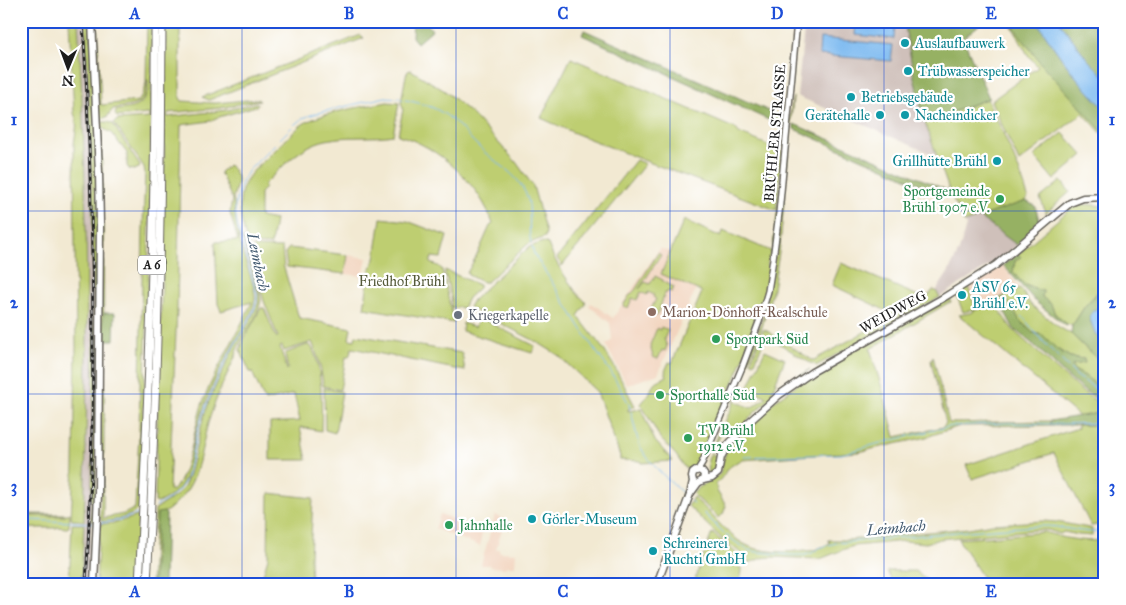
<svg xmlns="http://www.w3.org/2000/svg" width="1126" height="605" viewBox="0 0 1126 605" font-family="'IM FELL Great Primer',serif">
<style>
.built{fill:#f2d4be}
.industrial{fill:#cfc0ba}
.green{fill:#bece71;stroke:#6d7546;fill-rule:evenodd}
.forest{fill:#96b163;stroke:#596640}
.water{fill:#7dbaf0;stroke:#4c6b86}
.lines{fill:none;stroke-linecap:round;stroke-linejoin:round}
.stream{stroke:#7dbaf0;stroke-width:1}
.minor-casing{stroke:#67645c;stroke-width:8}
.major-casing{stroke:#67645c;stroke-width:9}
.highway-casing{stroke:#67645c;stroke-width:9}
.minor{stroke:#fff;stroke-width:5}
.major{stroke:#fff;stroke-width:6}
.highway{stroke:#fff;stroke-width:7}
.rail-casing{stroke:#1c1c1c;stroke-width:3}
.rail{stroke:#fff;stroke-width:1;stroke-dasharray:4;stroke-linecap:butt}
.grid{fill:none;stroke:#1d4ed8;stroke-width:1;stroke-opacity:0.55}
.culture-dot{fill:#0f9aa8;stroke:#fff;stroke-width:2}
.leisure-dot{fill:#2e9e5b;stroke:#fff;stroke-width:2}
.education-dot{fill:#8d6e63;stroke:#fff;stroke-width:2}
.worship-dot{fill:#6b7280;stroke:#fff;stroke-width:2}
.labels{text-anchor:middle;dominant-baseline:central;stroke-width:4.5;stroke-linejoin:round;paint-order:stroke}
.shield{fill:#fff;stroke:#606060;stroke-width:1}
.shield-label{font-size:12px;font-weight:bold;fill:#1c1c1c}
.culture-label{font-size:14px;fill:#0d838f;stroke:#fff;text-anchor:start}
.street-label{font-size:14px;fill:#1c1c1c;stroke:#fff}
.leisure-label{font-size:14px;fill:#27864d;stroke:#fff;text-anchor:start}
.park-label{font-size:14px;fill:#555a3a;stroke:#fff}
.education-label{font-size:14px;fill:#785e54;stroke:#fff;text-anchor:start}
.worship-label{font-size:14px;fill:#5b616d;stroke:#fff;text-anchor:start}
.water-label{font-size:15px;font-style:italic;fill:#435b71;stroke:#fff}
.neatline{fill:none;stroke:#1d4ed8;stroke-width:2}
.grid-label{font-size:16px;text-anchor:middle;font-weight:bold;fill:#1d4ed8}
</style>
<rect width="100%" height="100%" fill="#fff"/>
<filter id="ink" filterUnits="userSpaceOnUse"><feTurbulence type="fractalNoise" baseFrequency=".02" numOctaves="2"/><feDisplacementMap in="SourceGraphic" scale="10" xChannelSelector="R" yChannelSelector="G"/><feConvolveMatrix kernelMatrix="1 2 1 2 8 2 1 2 1" color-interpolation-filters="sRGB"/></filter>
<filter id="wash" filterUnits="userSpaceOnUse"><feTurbulence type="fractalNoise" baseFrequency=".0096" numOctaves="4" result="noise"/><feDisplacementMap in="SourceGraphic" scale="20" xChannelSelector="R" yChannelSelector="G"/><feGaussianBlur stdDeviation="1.12" result="paint"/><feColorMatrix in="noise" values="0 0 0 0 0 0 0 0 0 0 0 0 0 0 0 0 0 1.4 0 .05"/><feComposite in="paint" operator="in"/></filter>
<g filter="url(#wash)">
<rect width="100%" height="100%" fill="#f2e9d2"/>
<g class="built">
<polygon points="660,248 670,252 661,274 696,289 658,374 627,385 606,345 612,340 610,323 589,306 591,303 613,318"/>
<polygon points="348,255 367,258 363,276 345,274"/>
<polygon points="1002,265 1020,288 976,309 968,287"/>
<polygon points="440,514 483,531 481,537 482,539 480,546 435,529"/>
<polygon points="495,515 505,519 496,549 499,549 500,552 516,553 515,566 507,566 505,568 490,567 490,565 481,565"/>
</g>
<g class="industrial">
<polygon points="78,21 85,21 89,91 93,222 94,399 91,518 88,584 81,584 86,468 87,337 84,158"/>
<polygon points="805,21 904,21 917,90 928,132 936,156 797,96"/>
<polygon points="979,217 1017,245 1003,257 940,297 936,291 948,273 959,251 966,226 964,223"/>
</g>
<g class="green">
<path d="M 69,21 L 78,21 C 88,188 89,354 84,521 L 72,520 L 71,517 L 74,467 L 76,347 L 74,145 C 75,132 79,125 74,113 Z"/>
<path d="M 85,21 L 91,21 L 97,169 L 98,274 L 95,521 L 91,521 L 91,518 C 96,352 94,187 85,21 Z"/>
<path d="M 94,21 L 97,21 L 101,105 L 138,101 L 141,97 L 146,83 L 147,21 L 152,21 C 151,184 148,347 139,509 L 137,511 L 137,510 L 135,511 L 134,513 C 123,518 113,522 101,521 L 101,518 L 100,518 L 101,437 ZM 147,80 L 148,80 C 149,92 145,105 130,108 C 126,109 122,109 118,110 L 116,111 L 115,114 L 117,117 L 149,114 L 149,118 L 117,120 L 114,123 L 144,167 L 145,173 L 143,226 L 139,436 L 135,508 L 124,514 L 103,518 L 105,340 L 104,338 L 103,224 L 101,125 L 102,128 L 111,133 L 127,153 L 127,166 L 129,169 L 134,170 L 139,168 L 140,166 L 113,124 L 108,122 L 101,122 L 101,119 L 107,117 L 113,109 C 135,104 146,108 147,80 Z"/>
<path d="M 166,21 L 180,21 L 180,98 L 182,101 L 215,103 L 258,99 L 260,100 L 221,108 L 168,113 L 167,117 L 227,110 L 257,103 L 258,105 L 256,106 L 216,118 L 210,121 L 181,125 L 177,309 L 169,490 L 174,490 C 192,464 193,429 204,399 C 217,366 237,335 252,302 L 221,311 L 218,304 L 215,242 L 238,241 L 230,213 L 232,199 L 220,172 L 229,165 C 241,177 237,183 233,198 C 235,204 234,214 236,221 C 238,237 243,253 248,269 C 251,278 255,288 255,298 C 255,312 234,342 227,356 C 214,381 203,406 196,433 C 191,450 191,469 182,484 C 176,494 167,498 158,503 L 155,502 L 155,494 L 163,246 Z"/>
<polygon points="1009,21 1105,21 1105,137 1083,113 1019,162 991,101 1038,67 1028,55"/>
<polygon points="361,35 364,38 209,100 202,97"/>
<polygon points="571,58 736,129 739,133 782,151 776,210 635,157 572,132 541,118"/>
<path d="M 411,70 L 445,91 L 474,116 L 516,162 L 533,186 L 546,233 L 545,237 L 528,244 L 487,282 L 482,282 L 468,275 L 467,273 L 478,253 L 490,226 L 493,224 C 480,184 438,146 398,135 L 403,109 L 401,102 L 406,75 L 408,71 Z"/>
<polygon points="793,97 780,246 773,289 760,334 732,401 731,402 764,315 792,100"/>
<path d="M 987,99 C 1002,131 1018,163 1028,197 L 1026,201 L 964,223 L 957,206 L 952,198 L 925,123 Z"/>
<path d="M 387,102 L 399,103 L 393,135 C 371,139 348,135 326,140 C 301,145 281,168 264,185 L 265,188 L 260,193 L 260,217 L 275,220 L 271,245 L 248,244 C 242,226 235,201 245,183 C 250,173 258,166 266,159 C 277,148 289,137 300,126 C 319,112 363,107 387,102 Z"/>
<polygon points="1063,133 1083,155 1054,180 1034,156"/>
<polygon points="636,160 645,164 562,266 557,258"/>
<polygon points="1061,181 1070,192 1046,213 1040,198"/>
<path d="M 1080,204 L 1105,206 L 1105,284 L 1085,306 L 1072,326 C 1056,321 1053,307 1042,297 L 1043,291 C 1026,286 1024,286 1013,272 L 1015,261 L 1021,257 L 1018,254 L 1069,210 Z"/>
<path d="M 381,218 L 407,221 L 447,236 L 441,258 L 432,257 L 430,263 C 434,265 440,265 442,270 L 454,323 L 364,308 L 370,270 L 375,259 Z"/>
<polygon points="684,220 721,237 723,231 771,251 767,265 770,266 764,300 758,320 756,320 747,347 748,348 747,350 701,460 697,468 694,469 689,470 684,467 676,455 660,438 641,404 649,394 654,383 667,376 665,371 669,362 672,363 702,292 661,274"/>
<path d="M 243,238 L 244,238 L 260,293 L 261,300 L 259,308 L 254,320 L 241,341 L 236,352 L 237,353 C 227,374 217,395 210,417 C 200,446 201,480 177,502 C 173,506 169,510 165,512 C 162,513 160,513 157,514 L 153,584 L 151,584 L 155,509 L 177,495 L 184,487 L 190,472 L 204,415 L 211,396 L 234,347 L 250,321 L 258,303 L 258,293 Z"/>
<path d="M 543,242 L 548,244 C 554,261 566,278 576,292 C 579,297 584,298 586,304 L 578,316 L 604,350 L 614,366 L 635,406 L 628,409 L 628,411 L 641,409 L 655,441 L 673,461 L 642,463 L 641,461 L 620,460 L 620,456 L 597,392 L 558,355 L 537,342 L 498,322 L 473,310 L 469,307 L 473,300 L 529,247 Z"/>
<path d="M 254,247 L 282,248 L 284,268 L 299,318 L 351,328 L 349,339 L 355,340 L 356,335 L 462,353 L 465,371 L 352,348 L 349,357 L 346,357 L 340,390 L 323,386 C 322,370 318,356 312,342 L 284,351 L 282,346 L 280,347 L 287,370 L 288,369 L 285,355 L 286,353 L 307,345 L 310,345 C 323,362 322,410 321,431 L 300,427 L 307,460 L 270,460 L 270,423 L 300,421 L 294,394 L 265,401 L 252,372 L 250,372 L 240,350 L 243,341 L 261,308 L 264,308 L 276,337 L 278,337 L 264,301 L 251,255 L 251,251 Z"/>
<polygon points="289,248 348,255 345,274 287,267 285,253"/>
<polygon points="658,253 661,255 639,289 645,282 650,284 655,276 663,280 663,282 674,287 672,292 668,291 667,293 665,293 657,316 649,313 656,299 653,297 654,295 648,292 647,295 641,292 637,300 632,298 628,308 623,306 629,296 635,290"/>
<polygon points="841,263 923,298 929,295 933,290 936,291 940,297 816,366 815,364 810,363 766,335 755,362 753,363 751,361 764,329 812,360 814,360 895,315 832,285"/>
<polygon points="445,270 479,285 479,288 468,298 463,308 458,307 452,308 451,301 452,301 445,273"/>
<polygon points="968,287 976,309 963,312 956,294"/>
<polygon points="1020,288 1031,305 1059,327 1071,334 1093,355 1105,364 1105,392 1085,376 1074,370 1072,365 1084,359 1070,357 1057,349 1043,335 1033,333 1021,322 1004,296"/>
<path d="M 954,295 L 950,300 L 951,302 L 948,303 L 870,349 L 884,395 L 895,437 L 943,427 L 946,423 L 931,361 L 933,356 L 949,423 L 1050,421 L 1050,425 L 960,426 L 923,438 L 858,452 L 742,460 C 737,462 731,465 727,470 C 723,475 722,479 716,483 L 717,491 L 726,506 L 723,514 L 719,518 L 693,494 L 697,489 L 720,474 L 723,461 L 727,449 L 772,403 L 814,372 Z"/>
<polygon points="996,300 1001,313 1013,330 1081,391 1105,407 1105,412 1080,417 959,315 970,313"/>
<polygon points="479,317 535,346 532,353 462,331 463,323 475,327"/>
<polygon points="661,327 668,330 664,339 667,346 665,351 662,350 658,359 653,357 650,345 657,328 660,330"/>
<path d="M 765,350 L 785,359 L 771,394 L 810,369 L 778,393 L 756,411 L 734,435 L 724,428 L 711,454 L 715,457 L 720,450 L 722,452 C 719,462 719,471 709,475 L 708,460 L 721,428 L 724,424 L 741,387 L 735,401 L 751,408 L 767,397 L 748,388 Z"/>
<polygon points="324,388 342,392 335,433 325,430"/>
<polygon points="1078,425 1105,425 1105,524 1091,526 1054,453 972,479 966,465 1078,428"/>
<polygon points="269,493 313,498 310,558 311,584 260,584 268,558"/>
<path d="M 693,497 C 697,501 702,505 707,510 C 718,522 730,536 744,544 C 759,553 789,553 805,550 C 812,553 823,546 830,543 L 830,542 L 828,540 L 848,540 L 969,528 L 992,524 L 1043,521 L 1057,522 L 1089,528 L 1092,529 L 1092,536 L 1079,535 L 1064,532 L 1060,534 L 1048,530 L 1035,530 L 940,539 L 926,543 L 905,541 L 854,546 L 845,549 L 820,559 L 772,557 L 761,558 L 755,561 L 747,563 L 741,553 L 722,539 L 688,506 Z"/>
<polygon points="70,513 69,527 67,528 57,527 57,528 39,528 21,529 21,516 65,516 65,515 21,515 21,514 68,514"/>
<polygon points="138,516 136,584 96,584 99,528 100,528 100,524 114,523"/>
<polygon points="72,524 84,524 81,584 69,584"/>
<path d="M 1044,532 C 1053,534 1062,538 1072,539 C 1083,541 1094,541 1105,540 L 1105,584 L 987,584 L 958,539 L 988,537 Z"/>
<polygon points="712,533 741,557 741,563 738,566 741,568 740,584 693,584"/>
<polygon points="887,571 915,571 932,584 893,584"/>
</g>
<g class="forest">
<polygon points="413,21 425,21 432,30 417,43 412,37"/>
<polygon points="904,21 984,21 963,38 989,98 925,123 914,77"/>
<path d="M 1009,21 L 1037,21 C 1056,53 1079,83 1105,109 L 1105,134 L 1042,65 Z"/>
<polygon points="1059,21 1105,21 1105,77 1088,60"/>
<polygon points="584,30 785,118 784,127 582,35"/>
<polygon points="794,124 949,191 952,198 794,129"/>
<polygon points="1026,201 1035,206 1040,223 1017,245 979,217"/>
<path d="M 1018,254 L 1021,257 L 1015,261 L 1013,272 C 1024,286 1026,287 1043,291 L 1042,297 L 1051,304 L 1055,314 L 1068,325 L 1066,326 L 1037,303 L 1003,265 Z"/>
<polygon points="1105,284 1105,301 1089,316 1095,333 1105,347 1105,364 1093,355 1071,334 1072,326 1085,306"/>
<polygon points="1004,296 1021,322 1033,333 1043,335 1057,349 1070,357 1084,359 1085,363 1072,365 1074,370 1085,376 1105,392 1105,404 1083,390 1070,379 1034,345 1014,329 998,299"/>
<polygon points="103,313 115,313 114,340 105,340 104,339"/>
<polygon points="1105,412 1105,425 1050,425 1050,421"/>
<polygon points="164,512 166,514 164,584 153,584 157,515 157,513"/>
</g>
<g class="water">
<path d="M 1037,21 L 1059,21 L 1088,60 L 1105,77 L 1105,109 C 1079,83 1056,53 1037,21 Z"/>
<polygon points="856,23 895,27 894,39 855,35"/>
<polygon points="820,38 893,45 891,61 819,55"/>
<polygon points="1105,301 1105,347 1095,333 1089,316"/>
</g>
<g class="lines">
<g class="stream">
<path d="M 401,99 C 415,102 430,105 441,112 C 456,120 466,135 478,146 C 493,162 517,172 526,194 C 533,209 527,227 531,243"/>
<polyline points="532,246 534,254 593,347 611,372 629,404 630,409"/>
<polyline points="1022,316 1038,336 1077,376 1105,395"/>
<path d="M 631,412 C 634,423 636,435 640,446 C 648,463 672,483 686,496"/>
<polyline points="744,457 842,454 880,443 952,426 1006,423 1058,424 1105,423"/>
<polyline points="691,501 693,503"/>
<path d="M 156,506 C 170,499 180,492 187,477 C 193,453 197,429 206,406 C 215,383 226,359 239,337 C 246,324 257,310 257,295 L 237,224 L 235,207 L 239,190 L 243,180 L 249,170 L 295,124 L 303,118 L 311,115 L 326,111 L 385,97 L 399,98"/>
<path d="M 704,513 L 726,535 L 734,541 L 748,550 L 757,552 L 790,555 L 805,555 L 812,553 L 819,548 L 836,543 C 904,538 972,529 1041,526 C 1062,525 1083,535 1105,531"/>
<polyline points="21,521 29,520 93,523"/>
<polyline points="99,523 116,521 138,514"/>
</g>
</g>
</g>
<g filter="url(#ink)">
<g class="lines">
<g class="minor-casing">
<polyline id="minor" points="697,471 702,463 743,365 759,322 768,291 773,259 779,213 797,21"/>
</g>
<g class="major-casing">
<g id="major">
<polyline points="92,21 99,173 100,224 98,494 94,584"/>
<polyline points="703,480 712,478 718,473 721,457 727,446 749,422 779,395 812,372 943,298 996,265 1070,203 1083,198 1105,197"/>
<path d="M 691,490 L 693,481 L 692,477 L 693,473 C 697,469 702,470 704,475"/>
<polyline points="657,584 690,494 698,483 703,480 704,475"/>
</g>
</g>
<g class="highway-casing">
<g id="highway">
<path d="M 139,584 C 149,396 156,209 155,21"/>
<path d="M 147,584 C 157,396 162,209 162,21"/>
</g>
</g>
<use href="#minor" class="minor"/>
<use href="#major" class="major"/>
<use href="#highway" class="highway"/>
<g class="rail-casing">
<path id="rail" d="M 83,21 C 94,208 97,397 86,584"/>
</g>
<use href="#rail" class="rail"/>
</g>
</g>
<path class="grid" d="M 242,21 L 242,584M 456,21 L 456,584M 670,21 L 670,584M 884,21 L 884,584M 21,211 L 1105,211M 21,394 L 1105,394"/>
<g class="culture-dot">
<circle cx="905" cy="43" r="5"/>
<circle cx="908" cy="71" r="5"/>
<circle cx="851" cy="97" r="5"/>
<circle cx="880" cy="115" r="5"/>
<circle cx="905" cy="115" r="5"/>
<circle cx="997" cy="161" r="5"/>
<circle cx="962" cy="295" r="5"/>
<circle cx="532" cy="519" r="5"/>
<circle cx="653" cy="551" r="5"/>
</g>
<g class="leisure-dot">
<circle cx="1000" cy="199" r="5"/>
<circle cx="716" cy="339" r="5"/>
<circle cx="660" cy="395" r="5"/>
<circle cx="688" cy="438" r="5"/>
<circle cx="449" cy="525" r="5"/>
</g>
<circle class="education-dot" cx="652" cy="312" r="5"/>
<circle class="worship-dot" cx="458" cy="315" r="5"/>
<g class="labels">
<rect class="shield" x="138" y="255.5" width="28" height="19" rx="4"/>
<g class="shield-label">
<text x="152" y="265">A 6</text>
</g>
<g class="culture-label">
<text x="915" y="43">Auslaufbauwerk</text>
<text x="918" y="71">Trübwasserspeicher</text>
<text x="861" y="97">Betriebsgebäude</text>
<text x="870" y="115" text-anchor="end">Gerätehalle</text>
<text x="915" y="115">Nacheindicker</text>
<text x="987" y="161" text-anchor="end">Grillhütte Brühl</text>
<text x="972" y="287">ASV 65<tspan x="972" dy="16">Brühl e.V.</tspan></text>
<text x="542" y="519">Görler-Museum</text>
<text x="663" y="543">Schreinerei<tspan x="663" dy="16">Ruchti GmbH</tspan></text>
</g>
<g class="street-label">
<text transform="translate(775 133) rotate(-85)">BRÜHLER STRASSE</text>
<text transform="translate(893 312) rotate(-29)">WEIDWEG</text>
</g>
<g class="leisure-label">
<text x="990" y="191" text-anchor="end">Sportgemeinde<tspan x="990" dy="16">Brühl 1907 e.V.</tspan></text>
<text x="726" y="339">Sportpark Süd</text>
<text x="670" y="395">Sporthalle Süd</text>
<text x="698" y="430">TV Brühl<tspan x="698" dy="16">1912 e.V.</tspan></text>
<text x="459" y="525">Jahnhalle</text>
</g>
<g class="park-label">
<text x="402" y="281">Friedhof Brühl</text>
</g>
<g class="education-label">
<text x="662" y="312">Marion-Dönhoff-Realschule</text>
</g>
<g class="worship-label">
<text x="468" y="315">Kriegerkapelle</text>
</g>
<g class="water-label">
<text transform="translate(258 262) rotate(78)">Leimbach</text>
<text transform="translate(896 528) rotate(-5)">Leimbach</text>
</g>
</g>
<rect width="1126" height="605" fill="none" stroke="#fff" stroke-width="55"/>
<g transform="translate(68 68) rotate(181)" stroke="#ffffff" stroke-width="4" paint-order="stroke">
<path d="M0-4L9 19L0 12L-9 19Z" fill="#1c1c1c"/>
<text y="-8" font-size="14" font-weight="bold" text-anchor="middle" fill="#1c1c1c">N</text>
</g>
<rect x="28" y="28" width="1070" height="550" class="neatline"/>
<g class="grid-label">
<text x="135" y="19">A</text>
<text x="349" y="19">B</text>
<text x="563" y="19">C</text>
<text x="777" y="19">D</text>
<text x="991" y="19">E</text>
<text x="14" y="125">1</text>
<text x="1112" y="125">1</text>
<text x="14" y="308">2</text>
<text x="1112" y="308">2</text>
<text x="14" y="492">3</text>
<text x="1112" y="492">3</text>
<text x="135" y="597">A</text>
<text x="349" y="597">B</text>
<text x="563" y="597">C</text>
<text x="777" y="597">D</text>
<text x="991" y="597">E</text>
</g>
</svg>
